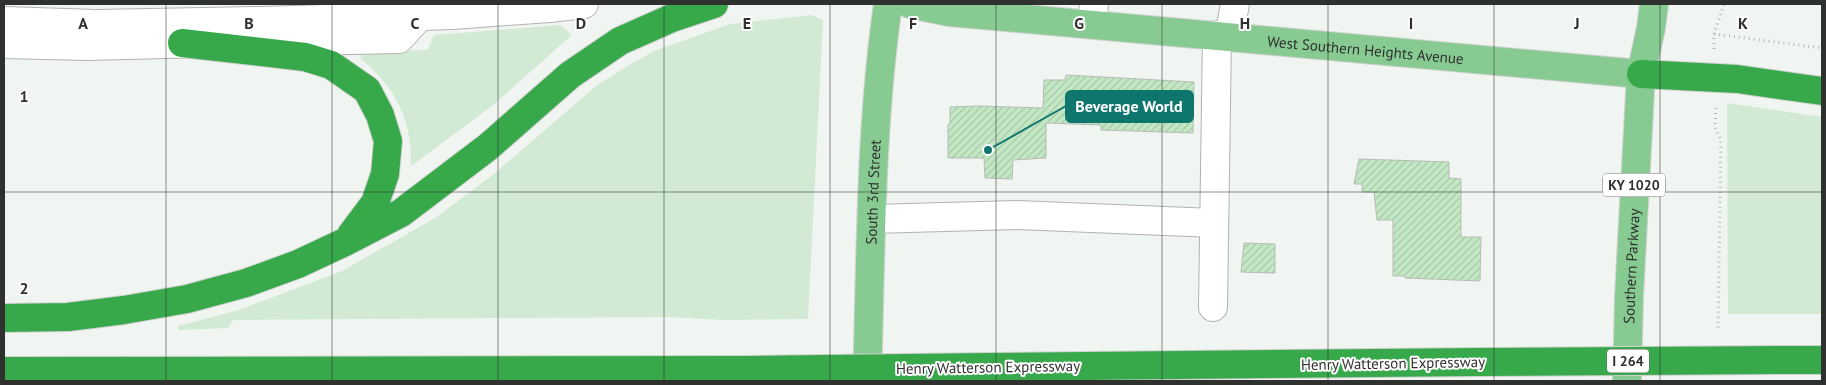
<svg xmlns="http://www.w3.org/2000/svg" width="1826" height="385" viewBox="0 0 1826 385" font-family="'PT Sans',sans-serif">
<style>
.green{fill:#d2e9d3}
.building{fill:url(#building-hatch);stroke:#b7bbb7}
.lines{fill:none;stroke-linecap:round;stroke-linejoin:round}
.minor-casing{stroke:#b0b4b0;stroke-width:30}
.major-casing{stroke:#d1d2d1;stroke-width:30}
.highway-casing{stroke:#d1d2d1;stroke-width:30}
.path{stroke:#b5b8b5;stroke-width:3;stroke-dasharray:1 4;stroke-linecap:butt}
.minor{stroke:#fff;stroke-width:28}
.major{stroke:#87cb93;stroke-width:28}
.highway{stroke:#37a94b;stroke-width:28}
.highway-bridge-casing{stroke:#d1d2d1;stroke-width:30;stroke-linecap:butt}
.highway-bridge{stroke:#37a94b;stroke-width:28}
.grid{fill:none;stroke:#2f312f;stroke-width:1;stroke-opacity:0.55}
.labels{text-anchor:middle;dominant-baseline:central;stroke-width:4;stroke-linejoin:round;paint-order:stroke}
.shield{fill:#fff;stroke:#6d6f6d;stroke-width:1}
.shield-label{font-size:14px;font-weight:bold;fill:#2f312f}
.street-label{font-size:15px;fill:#2f312f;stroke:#fff}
.grid-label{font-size:16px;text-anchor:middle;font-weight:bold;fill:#2f312f;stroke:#fff;stroke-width:4;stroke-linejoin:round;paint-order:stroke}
.leader{fill:none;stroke:#0f766e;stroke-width:2}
.callout-dot{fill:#0f766e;stroke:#fff;stroke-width:2}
.callout{fill:#0f766e;stroke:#0f766e;stroke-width:2}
.callout-label{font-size:16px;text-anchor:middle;font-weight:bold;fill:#fff}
</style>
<defs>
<pattern id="building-hatch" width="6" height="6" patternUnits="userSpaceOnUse" patternTransform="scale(1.25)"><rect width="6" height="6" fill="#c3e8c4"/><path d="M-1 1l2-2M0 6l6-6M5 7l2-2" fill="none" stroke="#a8c7a9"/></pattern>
</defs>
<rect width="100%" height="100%" fill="#f1f5f1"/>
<g class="green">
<polygon points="811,15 823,20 808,319 723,320 669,317 233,320 228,328 179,330 178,326 239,310 342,271 435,218 494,174 596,86 624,68 654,51 730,24"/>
<path d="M 560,25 L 572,35 L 492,106 L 411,166 C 412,118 396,89 360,58 L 363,52 L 428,50 L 434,35 Z"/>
<polygon points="1727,103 1822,117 1822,314 1728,314"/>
</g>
<g class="building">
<polygon points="1066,75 1194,82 1193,133 1101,130 1101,125 1046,123 1046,158 1013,160 1012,179 985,178 984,158 948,158 948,124 950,124 950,107 979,106 1043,108 1044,80 1065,80"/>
<polygon points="1359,159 1449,162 1449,178 1461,179 1461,237 1481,237 1480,281 1405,278 1405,276 1393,276 1393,220 1377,220 1374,192 1362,192 1362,184 1354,184"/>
<polygon points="1244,243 1275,244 1275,273 1241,272"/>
</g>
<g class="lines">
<g class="minor-casing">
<g id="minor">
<polyline points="4,21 96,24 262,21 452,15 549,8 584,4"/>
<polyline points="1092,24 1094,4"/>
<polyline points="1229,36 1235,4"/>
<polyline points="248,42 399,39 420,16 422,7"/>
<polyline points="4,44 87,46 207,43"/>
<polyline points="872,219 1017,215 1214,223"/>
<polyline points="1213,307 1217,35"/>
</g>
</g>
<g class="major-casing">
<g id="major">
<path id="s1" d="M 910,4 L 949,12 L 1641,74"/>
<path id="s2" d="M 867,381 C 871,255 870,129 888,4"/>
<path id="s3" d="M 1627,381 L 1629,296 L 1641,74 L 1651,28 L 1654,4"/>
</g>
</g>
<g class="highway-casing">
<g id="highway">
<polyline points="182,43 305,57 331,65 367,90 380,115 388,141 385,174 375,203 351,235"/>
<polyline points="1641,74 1737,79 1822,91"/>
<polyline points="4,318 68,317 124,310 187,299 246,283 298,264 345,242 401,213 488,147 570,75 620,41 672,18 714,4"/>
<polyline points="1779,360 1822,360"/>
<polyline points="988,367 1477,362"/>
<polyline points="4,371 748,370"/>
</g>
</g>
<g class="path">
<polyline points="1714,34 1822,48"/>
<polyline points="1714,49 1714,34 1724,4"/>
<polyline points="1716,108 1715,127 1721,140 1718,330"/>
</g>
<use href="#minor" class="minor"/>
<use href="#major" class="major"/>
<use href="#highway" class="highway"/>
<g class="highway-bridge-casing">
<g id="highway-bridge">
<polyline points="1477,362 1779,360"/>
<polyline points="748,370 988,367"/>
</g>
</g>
<use href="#highway-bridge" class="highway-bridge"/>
</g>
<path class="grid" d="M 166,4 L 166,381M 332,4 L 332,381M 498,4 L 498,381M 664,4 L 664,381M 830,4 L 830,381M 996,4 L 996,381M 1162,4 L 1162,381M 1328,4 L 1328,381M 1494,4 L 1494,381M 1660,4 L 1660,381M 4,192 L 1822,192"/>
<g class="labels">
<g class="shield">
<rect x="1603" y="173.5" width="62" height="23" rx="4"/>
<rect x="1607" y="349.5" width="42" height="23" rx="4"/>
</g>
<g class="shield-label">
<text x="1634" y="185">KY 1020</text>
<text x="1628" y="361">I 264</text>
</g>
<g class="street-label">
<text stroke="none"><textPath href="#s1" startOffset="458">West Southern Heights Avenue</textPath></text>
<text stroke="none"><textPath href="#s2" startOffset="189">South 3rd Street</textPath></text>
<text stroke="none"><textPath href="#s3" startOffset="115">Southern Parkway</textPath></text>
<text transform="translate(1393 363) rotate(-1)">Henry Watterson Expressway</text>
<text transform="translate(988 367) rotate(-1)">Henry Watterson Expressway</text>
</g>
</g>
<g class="grid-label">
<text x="83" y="29">A</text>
<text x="249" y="29">B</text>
<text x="415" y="29">C</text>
<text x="581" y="29">D</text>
<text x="747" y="29">E</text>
<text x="913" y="29">F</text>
<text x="1079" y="29">G</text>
<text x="1245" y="29">H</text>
<text x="1411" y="29">I</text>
<text x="1577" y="29">J</text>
<text x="1743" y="29">K</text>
<text x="24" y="102">1</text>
<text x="24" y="294">2</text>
</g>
<path class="leader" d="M988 150L1066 106"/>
<circle class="callout-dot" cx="988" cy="150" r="5"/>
<rect class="callout" x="1066" y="91" width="127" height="31" rx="5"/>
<g class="callout-label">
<text x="1129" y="112">Beverage World</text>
</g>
<rect width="1826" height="385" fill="none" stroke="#2f312f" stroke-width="10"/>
</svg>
